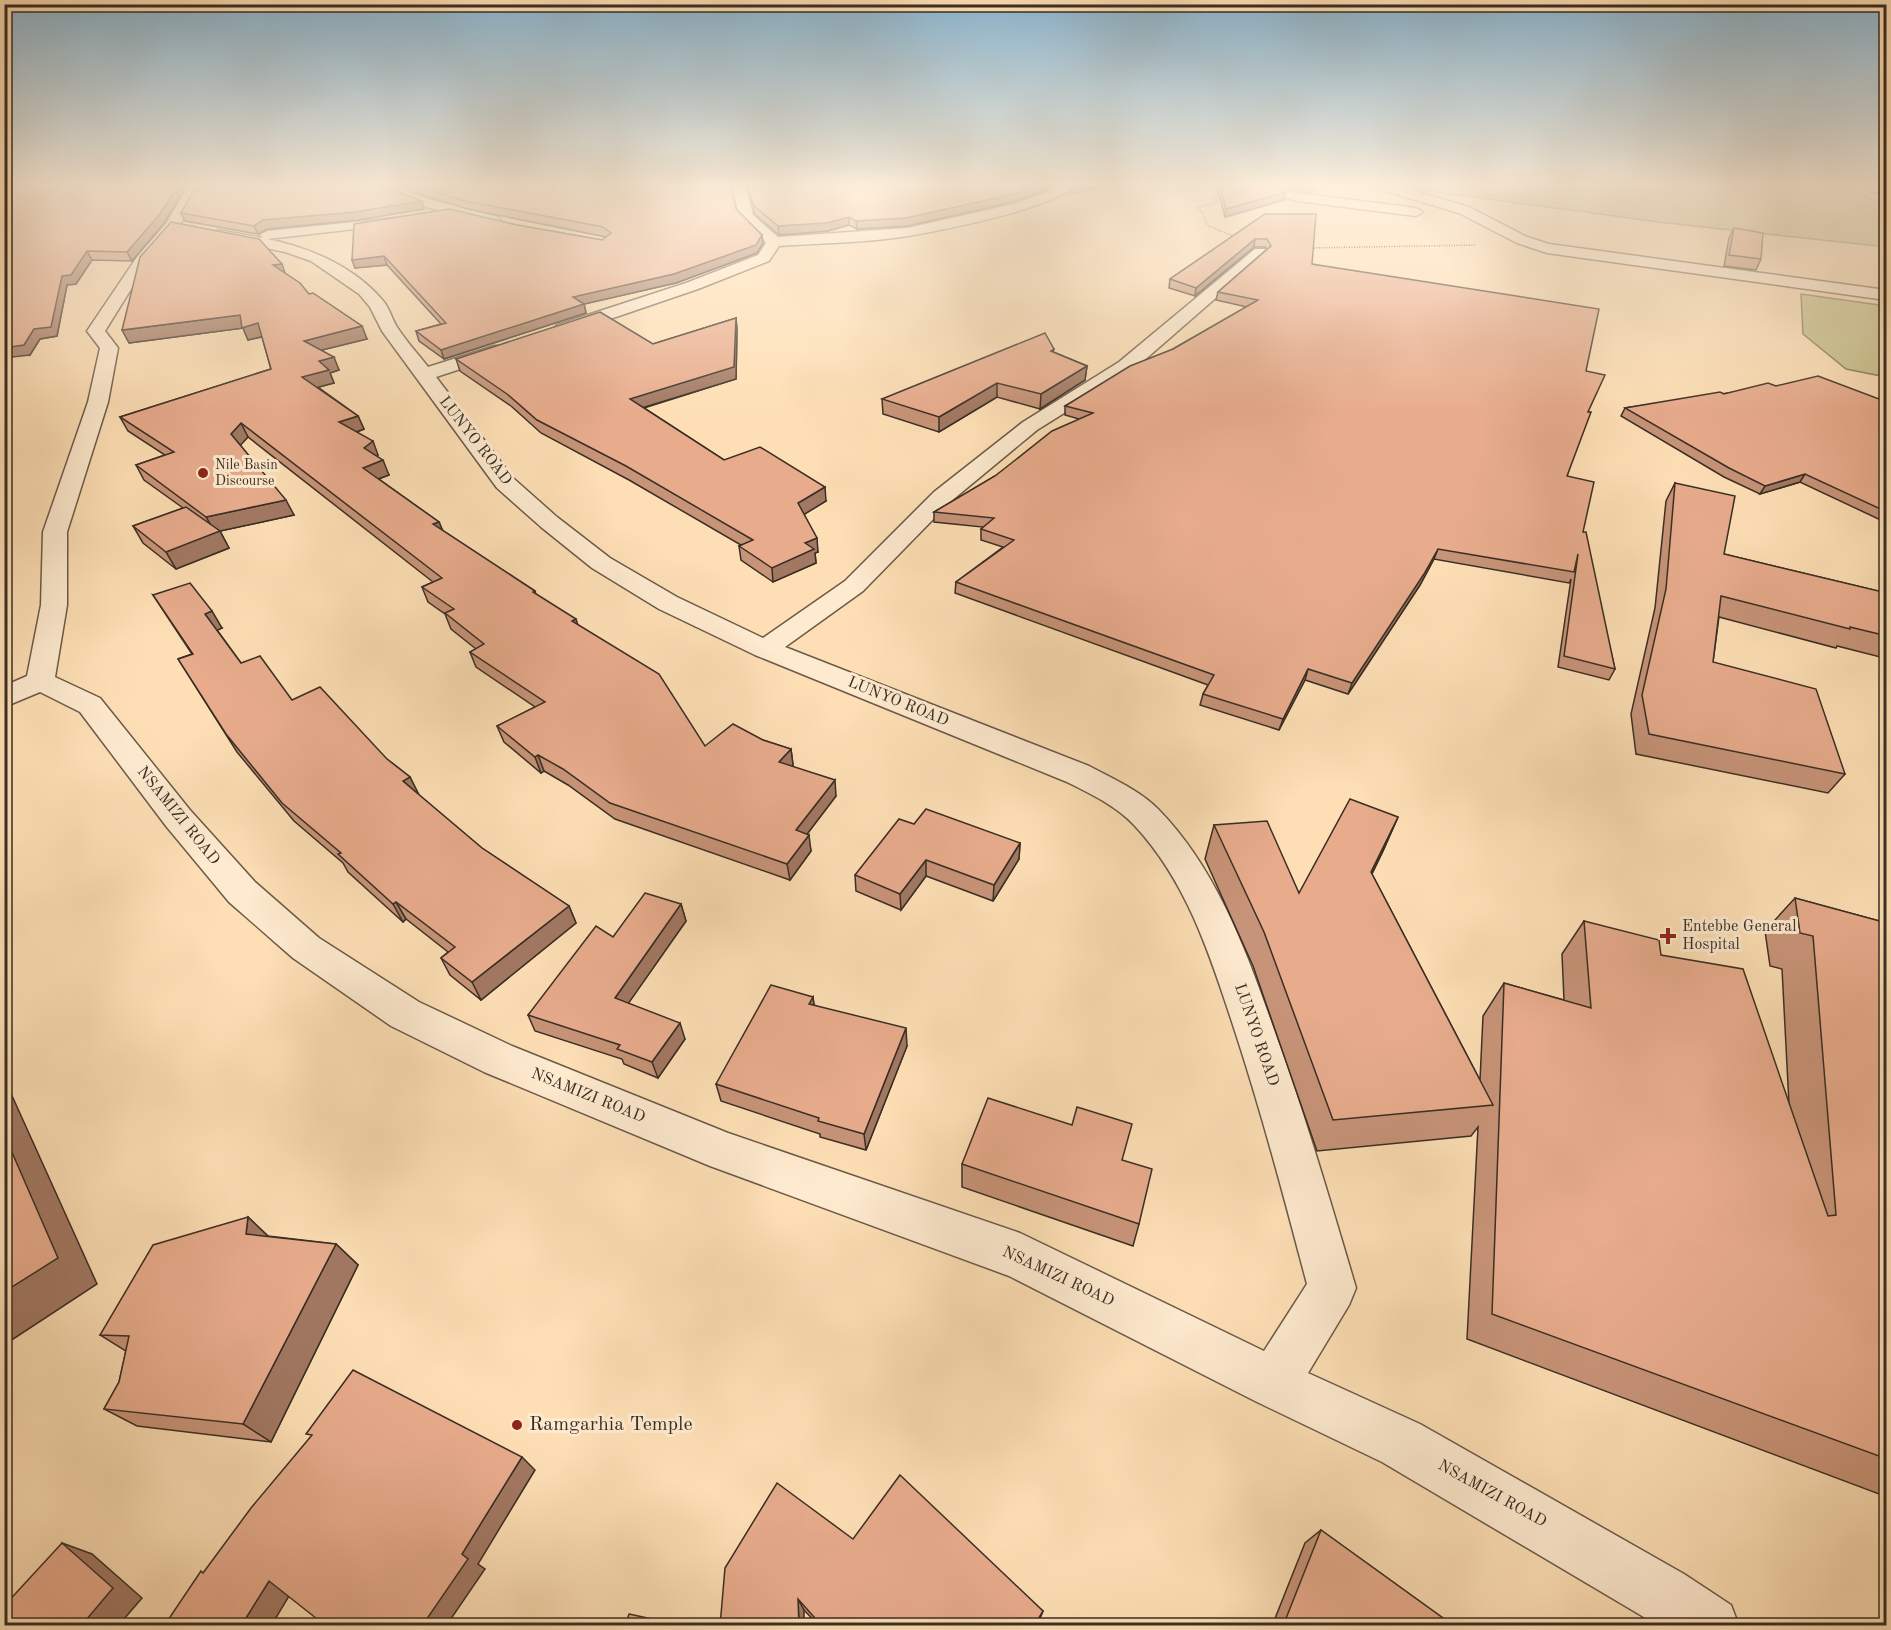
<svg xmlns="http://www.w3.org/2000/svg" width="1891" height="1630" viewBox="0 0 1891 1630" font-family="'Old Standard TT',serif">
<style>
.green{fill:#c6c089;stroke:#807756;stroke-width:1.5}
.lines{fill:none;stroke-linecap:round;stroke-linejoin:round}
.minor-casing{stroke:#6a5a48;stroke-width:3}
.path{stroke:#392e24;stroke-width:1.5;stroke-dasharray:1 1.5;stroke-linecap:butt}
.minor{fill:#feeacf;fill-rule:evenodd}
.wall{fill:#c89479;stroke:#392e24;stroke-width:1.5}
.shaded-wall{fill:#a27863;stroke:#392e24;stroke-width:1.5}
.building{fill:#e8ac8d;stroke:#392e24;stroke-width:1.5}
.poi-dot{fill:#8f2418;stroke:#feeacf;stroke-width:2}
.labels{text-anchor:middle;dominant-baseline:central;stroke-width:6;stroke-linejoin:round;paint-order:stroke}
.far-poi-label{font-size:14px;fill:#392e24;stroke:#feeacf;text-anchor:start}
.street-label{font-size:16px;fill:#392e24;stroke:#feeacf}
.poi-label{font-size:16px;fill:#392e24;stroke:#feeacf;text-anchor:start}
.near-poi-label{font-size:20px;fill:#392e24;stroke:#feeacf;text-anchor:start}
</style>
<rect width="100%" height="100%" fill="#fedfb5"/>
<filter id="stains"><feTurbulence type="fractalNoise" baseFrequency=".00333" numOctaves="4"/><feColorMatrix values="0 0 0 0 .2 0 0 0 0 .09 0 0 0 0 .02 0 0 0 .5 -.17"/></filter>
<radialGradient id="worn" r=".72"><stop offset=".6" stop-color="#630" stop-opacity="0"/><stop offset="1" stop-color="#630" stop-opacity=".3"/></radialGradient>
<g class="green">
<polygon points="1370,183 1848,183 1886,209 1886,247 1658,222"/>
<polygon points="1801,294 1886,306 1886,377 1846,369 1803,334"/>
</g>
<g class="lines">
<g class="minor-casing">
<g id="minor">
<path d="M 185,183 L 197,183 L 200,190 L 179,226 L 148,262 L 105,331 L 118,348 L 108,402 L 67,532 L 67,605 L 55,677 L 100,698 L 190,810 L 255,882 L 319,938 L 419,1002 L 512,1046 L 728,1133 L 1020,1233 L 1264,1351 L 1307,1284 C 1284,1197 1261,1110 1233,1025 C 1210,955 1187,882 1135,826 C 1117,806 1091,794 1067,782 L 755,655 L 659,609 L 592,568 L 541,527 L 497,488 L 382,331 L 370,307 L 359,294 L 311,261 L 285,252 L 218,238 L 211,234 L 218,230 L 263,238 L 260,235 L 267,231 L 403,217 L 405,220 L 398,224 L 268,239 C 310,248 356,267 384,302 C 390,310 392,319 397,327 C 406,341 418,354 428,367 L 494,346 L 506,346 L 509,350 L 506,354 L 436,377 L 513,478 L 557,517 L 610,558 L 677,597 L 763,638 L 845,581 L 934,492 L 1023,422 L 1119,362 L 1255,249 L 1265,249 L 1268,252 L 1265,255 L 1133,370 L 1037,430 L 950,502 L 863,591 L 785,647 L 1089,766 C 1113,779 1139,790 1158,809 C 1216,868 1245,948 1272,1024 C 1304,1111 1330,1200 1356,1288 L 1349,1305 L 1308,1373 L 1420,1424 L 1684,1574 L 1731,1605 L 1739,1626 L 1659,1626 L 1382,1462 L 1255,1401 L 1009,1276 L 710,1166 L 484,1072 L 391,1026 L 293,958 L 229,902 L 166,826 L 80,712 L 40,692 L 4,707 L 4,686 L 27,676 L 41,605 L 43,532 L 88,402 L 100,348 L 87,331 L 137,257 L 166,224 L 186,190 Z"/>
<polygon points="375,183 388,183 428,199 498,217 500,220 493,224 419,205 378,190"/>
<path d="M 726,183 L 739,183 L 747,192 L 753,215 L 778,237 L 907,228 L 1014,204 L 1048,192 L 1064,183 L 1079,183 C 1057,208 943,230 908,236 C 866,243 821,243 779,246 L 769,261 L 698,289 L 569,333 L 557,333 L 554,329 L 557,325 L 686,283 L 758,255 L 766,243 L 739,216 L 734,193 Z"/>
<polygon points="1366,183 1386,183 1469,207 1527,237 1549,244 1886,290 1886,300 1547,253 1517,243 1459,213 1368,186"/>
<polygon points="1266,184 1298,193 1416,208 1423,212 1416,216 1297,201 1261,191 1259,188"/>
</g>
</g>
<g class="path">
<polyline points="1196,183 1218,194 1213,199 1218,202 1196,208 1203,213 1207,225 1235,237"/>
<polyline points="1309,248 1476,245"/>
</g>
<use href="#minor" class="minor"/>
</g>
<g class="wall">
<polygon points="4,183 183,183 184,190 164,223 132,261 92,260 76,284 67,285 57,336 40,339 30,355"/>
<polygon points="374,183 424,209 358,220 267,229 258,234 185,221 181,213"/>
<polygon points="392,183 728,183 736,209 762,235 763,243 757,253 676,283 584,304 586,313 444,359 419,341 416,331 441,324 387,265 355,268 352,260 517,225 602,240 606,237 468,209 415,193"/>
<polygon points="742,183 1061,183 1047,190 1013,202 907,226 857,229 849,225 828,231 779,235 755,214 749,191"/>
<polygon points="1216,183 1264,183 1261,185 1285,192 1284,200 1225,217"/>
<polygon points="1267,183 1341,183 1309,192"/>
<polygon points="1862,183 1887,183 1887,200 1882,194 1871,193"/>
<polygon points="1265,214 1312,264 1586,371 1588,412 1567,476 1583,532 1615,669 1609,680 1558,667 1571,579 1569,583 1434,559 1420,585 1348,694 1305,680 1279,730 1200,705 1203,694 1208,685 955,593 956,582 1003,547 981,540 981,529 983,527 934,522 934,512 995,476 1079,419 1065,415 1065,406 1173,349 1247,307 1216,300 1218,292 1267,249 1265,247 1254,247 1195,296 1169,288 1170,279"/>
<polygon points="1734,228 1761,259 1756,270 1724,266 1729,238"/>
<polygon points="286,274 309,294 367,339 322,350 339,370 330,373 334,383 318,387 358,416 364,429 357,432 378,455 377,456 389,475 379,479 439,522 443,531 535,591 536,595 578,625 705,746 763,740 791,749 793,765 792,766 836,796 807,834 811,851 790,880 615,819 568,785 544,771 541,773 504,742 497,726 535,707 476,667 470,652 476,649 451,629 445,614 428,602 422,587 433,582 248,437 240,445 294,515 220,531 229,548 176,569 143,543 133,526 183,508 144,480 136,465 165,455 128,431 120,417 271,369 262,337 248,340 243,328 129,343"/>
<polygon points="736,318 737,330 736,379 644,408 724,460 826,501 804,514 818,552 815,553 816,563 773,582 741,560 739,546 741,545 629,480 541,433 511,406 460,371 456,359 653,344"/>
<polygon points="1054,349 1053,352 1087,366 1085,380 1040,409 997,397 939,432 883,414 882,399"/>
<polygon points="1776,386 1887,402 1887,523 1800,482 1760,494 1724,477 1621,416 1625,408"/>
<polygon points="1675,483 1724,554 1887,593 1887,655 1884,658 1837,646 1836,648 1719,617 1713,662 1845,774 1828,793 1636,754 1631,714 1655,608 1666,501"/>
<polygon points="153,595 222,628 217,630 241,663 292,700 387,759 410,777 419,795 482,848 569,906 576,923 481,1000 450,975 441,958 448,952 406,919 403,922 348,872 343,863 294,821 237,752 178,659 192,654"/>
<polygon points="1398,817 1383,851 1372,874 1480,1080 1483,1016 1504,983 1564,1000 1562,954 1584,921 1661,955 1789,1104 1782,969 1770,966 1765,931 1795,898 1887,923 1887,1497 1467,1339 1478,1127 1471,1136 1317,1151 1253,966 1205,859 1214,825 1299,893"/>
<polygon points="914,824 1020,843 1019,859 993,901 926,876 901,910 856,891 855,875"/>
<polygon points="681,904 686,921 628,1003 685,1039 658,1078 624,1064 622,1059 535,1031 528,1015 613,937"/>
<polygon points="813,997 814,1005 907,1046 866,1150 820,1137 820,1134 721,1101 716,1084"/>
<polygon points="1122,1160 1139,1224 1133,1246 962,1187 962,1164"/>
<polygon points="248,1217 268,1236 336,1244 358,1265 271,1442 137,1426 104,1409 119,1382 126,1351 100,1335"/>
<polygon points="1321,1530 1454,1626 1272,1626 1305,1543"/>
<polygon points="853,1539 1043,1611 1039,1621 1036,1626 819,1626 804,1610 720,1626"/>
</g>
<g class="shaded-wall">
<polygon points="180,183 183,183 184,190 164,223 132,261 127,252"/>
<polygon points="1046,183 1061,183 1047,190 1013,202 907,226 857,229 856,221"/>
<polygon points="1086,183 1121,183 1069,194 1070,186"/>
<polygon points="1317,183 1341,183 1309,192 1311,184"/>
<polygon points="1285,192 1284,200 1225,217 1226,209"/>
<polygon points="422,201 424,209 358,220 267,229 258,234 254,226 263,220"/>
<polygon points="849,217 849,225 828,231 779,235 778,226"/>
<polygon points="762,235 763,243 757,253 676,283 584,304 586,313 444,359 441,350 573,297"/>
<polygon points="1255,239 1254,247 1195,296 1196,288"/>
<polygon points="87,251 92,260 76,284 67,285 57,336 40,339 30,355 4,358 4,348 62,276"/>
<polygon points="384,256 387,265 355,268 352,260"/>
<polygon points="282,264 286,276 273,265"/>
<polygon points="240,315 258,323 264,336 248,340 243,328 129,343 122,330"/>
<polygon points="736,318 737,330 736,379 632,411 630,399"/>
<polygon points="362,326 367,339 310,353 304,341"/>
<polygon points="334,357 339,370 330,373 334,383 308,390 302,377 319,361"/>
<polygon points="1087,366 1085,380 1040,409 1041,394"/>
<polygon points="4,380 11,389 4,400"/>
<polygon points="997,383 997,397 939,432 939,417"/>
<polygon points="358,416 364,429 345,436 339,422"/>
<polygon points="241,423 248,437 238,448 231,434"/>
<polygon points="373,441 378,455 369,462 364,448"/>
<polygon points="383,460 389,475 369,482 363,468"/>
<polygon points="1805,474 1800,482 1760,494 1765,486"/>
<polygon points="825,487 826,501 800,517 798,503"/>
<polygon points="286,500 294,515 220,531 229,548 176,569 166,552 215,532 206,517"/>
<polygon points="439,522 445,537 433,524"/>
<polygon points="817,538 818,552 815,553 816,563 773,582 772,568 805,543"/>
<polygon points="1438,549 1434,559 1420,585 1348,694 1352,683"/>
<polygon points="212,611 222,628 216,631 205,614"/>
<polygon points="576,619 581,635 572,621"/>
<polygon points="1308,669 1305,680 1279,730 1283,719"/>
<polygon points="791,749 793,765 782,779 779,762"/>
<polygon points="538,755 544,771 541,773 535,757"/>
<polygon points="410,777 419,795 403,781"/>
<polygon points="835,780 836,796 798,846 796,830"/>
<polygon points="1398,817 1383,851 1356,906 1371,872"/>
<polygon points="809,835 811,851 790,880 787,864"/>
<polygon points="1020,843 1019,859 993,901 994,885"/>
<polygon points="926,860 926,876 901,910 900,894"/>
<polygon points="396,902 406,919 403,922 393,904"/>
<polygon points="681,904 686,921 621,1014 615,998"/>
<polygon points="569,906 576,923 481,1000 472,982"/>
<polygon points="813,997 815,1014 809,1004"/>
<polygon points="680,1023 685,1039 658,1078 652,1062"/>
<polygon points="906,1028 907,1046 866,1150 864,1134"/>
<polygon points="4,1078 97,1284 4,1345"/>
<polygon points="248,1217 272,1240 246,1234"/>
<polygon points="336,1244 358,1265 271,1442 243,1424"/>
<polygon points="522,1457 535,1470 478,1564 485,1569 446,1626 422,1626 462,1554"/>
<polygon points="62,1543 92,1554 142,1598 118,1626 81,1626"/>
<polygon points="269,1581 292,1591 271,1626 241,1626"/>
<polygon points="798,1599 804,1610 804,1626 799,1626"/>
<polygon points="1043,1611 1036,1626 1034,1626"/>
</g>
<g class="building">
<polygon points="4,183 180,183 160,214 127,252 87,251 71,275 62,276 51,327 34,329 24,345 4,348"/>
<polygon points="198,183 373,183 422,201 355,212 263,220 254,226 181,213"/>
<polygon points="407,183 728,183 731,186 736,209 762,235 756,245 674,274 573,297 584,304 441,350 416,331 446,323 384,256 352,260 354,224 449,209 517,225 602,240 611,233 603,227 465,201"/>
<polygon points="747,183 1046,183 1014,194 906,218 856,221 849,217 827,223 778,226 754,206"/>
<polygon points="1074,183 1086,183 1070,186"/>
<polygon points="1219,183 1260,183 1261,184 1285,192 1226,209"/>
<polygon points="1303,183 1317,183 1311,184"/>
<polygon points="1265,214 1316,214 1312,264 1599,309 1586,371 1605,375 1588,412 1591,412 1567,476 1594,482 1583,532 1586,532 1615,669 1564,656 1578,554 1574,572 1438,549 1424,574 1352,683 1308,669 1283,719 1203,694 1214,675 956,582 1014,540 981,529 994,518 934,512 995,476 1052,431 1093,413 1065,406 1130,366 1173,349 1258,300 1218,292 1271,246 1267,239 1255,239 1196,288 1170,279"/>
<polygon points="171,222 259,239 282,264 273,265 300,283 309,294 313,293 362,326 304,341 334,357 319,361 329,370 302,377 358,416 339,422 373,441 364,448 383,460 363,468 439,522 433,524 535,591 533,592 576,619 572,621 659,674 705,746 733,724 763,740 791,749 779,762 835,780 796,830 809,835 787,864 610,803 563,769 538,755 535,757 497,726 545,702 470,652 484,644 445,613 454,609 422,587 442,578 241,423 231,434 286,500 206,517 136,465 174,452 120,417 271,369 258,323 242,328 240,315 122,330 140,257"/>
<polygon points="1734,228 1763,233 1761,259 1729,255"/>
<polygon points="600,312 653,344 736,318 734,367 630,399 724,460 760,447 825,487 798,503 817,538 805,543 814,549 772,568 739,546 753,540 626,466 537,420 507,394 456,359"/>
<polygon points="1045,333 1054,349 1051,351 1087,366 1041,394 997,383 939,417 882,399"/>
<polygon points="1818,376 1887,402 1887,512 1805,474 1765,486 1729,468 1625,408 1720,392 1724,394 1768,383 1776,386"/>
<polygon points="1675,483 1735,496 1724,554 1887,593 1887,636 1850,627 1850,629 1721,596 1713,662 1816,689 1845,774 1649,734 1642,695 1666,589"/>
<polygon points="186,507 220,531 166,552 133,526"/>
<polygon points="190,583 212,611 205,614 241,663 260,656 292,700 320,687 387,759 410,777 403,781 482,848 569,906 472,982 441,958 455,947 396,902 393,904 338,854 341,853 282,803 226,734 178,659 193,654 153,595"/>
<polygon points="1350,799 1398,817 1371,872 1493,1105 1333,1120 1264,932 1214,825 1267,821 1299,893"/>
<polygon points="926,809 1020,843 994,885 926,860 900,894 855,875 899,819 914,824"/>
<polygon points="645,893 681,904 615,998 680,1023 652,1062 617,1049 620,1045 528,1015 596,926 613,937"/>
<polygon points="1795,898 1887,923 1887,1459 1492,1314 1504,983 1591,1008 1584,921 1659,940 1661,955 1743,969 1828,1216 1836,1215 1813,936 1800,933"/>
<polygon points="771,985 813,997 809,1004 906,1028 864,1134 818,1121 819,1118 716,1084"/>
<polygon points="988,1098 1072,1125 1077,1107 1132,1124 1122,1160 1152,1169 1139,1224 962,1164"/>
<polygon points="4,1134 58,1258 4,1292"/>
<polygon points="248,1217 246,1234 336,1244 243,1424 104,1409 119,1382 129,1336 100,1335 153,1245"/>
<polygon points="353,1370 522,1457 462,1554 468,1559 422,1626 326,1626 269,1581 241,1626 164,1626 201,1571 203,1573 251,1508 312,1435 306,1434"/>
<polygon points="900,1475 1043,1611 1034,1626 822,1626 798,1599 799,1626 720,1626 725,1568 777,1483 853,1539"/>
<polygon points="1321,1530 1454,1626 1283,1626"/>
<polygon points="62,1543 113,1588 81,1626 4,1626 4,1606"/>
<polygon points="629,1614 676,1624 676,1626 625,1626"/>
</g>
<linearGradient id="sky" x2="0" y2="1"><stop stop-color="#8bb7d2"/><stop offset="0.45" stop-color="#fff1de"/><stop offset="1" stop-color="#fff1de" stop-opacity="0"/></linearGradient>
<rect width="1891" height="411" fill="url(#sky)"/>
<g class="poi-dot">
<circle cx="203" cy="473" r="6"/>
<path d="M1665 927h6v6h6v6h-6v6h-6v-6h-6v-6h6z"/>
<circle cx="517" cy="1425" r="6"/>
</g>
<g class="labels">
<g class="far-poi-label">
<text x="215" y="465">Nile Basin<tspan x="215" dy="16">Discourse</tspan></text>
</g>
<g class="street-label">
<text transform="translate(475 441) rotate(52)">LUNYO ROAD</text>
<text transform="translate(898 702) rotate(22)">LUNYO ROAD</text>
<text transform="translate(178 816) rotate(51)">NSAMIZI ROAD</text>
<text transform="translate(1256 1035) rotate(71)">LUNYO ROAD</text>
<text transform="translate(588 1096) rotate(22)">NSAMIZI ROAD</text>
<text transform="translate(1058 1277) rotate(25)">NSAMIZI ROAD</text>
<text transform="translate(1492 1494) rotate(29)">NSAMIZI ROAD</text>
</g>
<g class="poi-label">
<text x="1682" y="927">Entebbe General<tspan x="1682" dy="18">Hospital</tspan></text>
</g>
<g class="near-poi-label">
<text x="529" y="1425">Ramgarhia Temple</text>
</g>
</g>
<rect width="1891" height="1630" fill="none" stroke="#fedfb5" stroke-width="24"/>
<rect x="6" y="6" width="1879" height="1618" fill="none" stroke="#392e24" stroke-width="3"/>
<rect x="12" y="12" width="1867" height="1606" fill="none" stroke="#392e24" stroke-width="1.5"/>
<rect width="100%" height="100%" filter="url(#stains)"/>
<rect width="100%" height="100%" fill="url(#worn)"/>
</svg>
